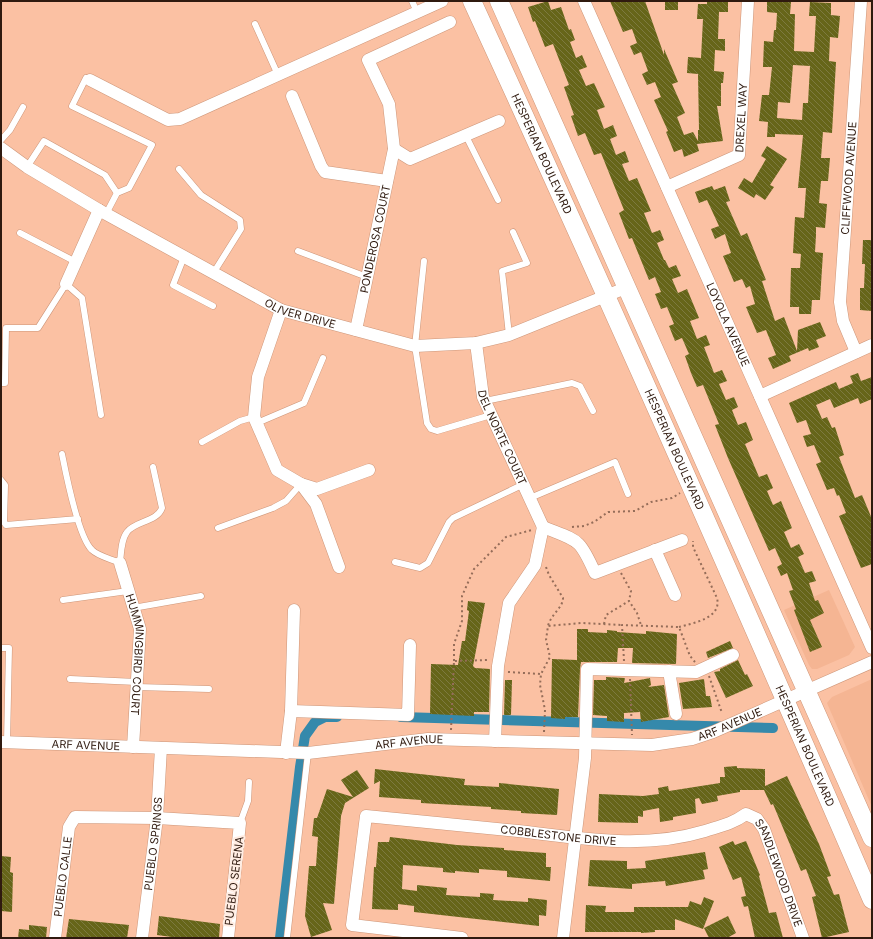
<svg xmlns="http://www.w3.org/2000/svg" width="873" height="939" viewBox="0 0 873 939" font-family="Inter,sans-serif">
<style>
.built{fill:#f5b593}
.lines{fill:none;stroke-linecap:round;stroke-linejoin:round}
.canal{stroke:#3589ab;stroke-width:10}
.building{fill:url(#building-back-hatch);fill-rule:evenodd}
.lane-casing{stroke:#cd9679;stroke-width:7}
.street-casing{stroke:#cd9679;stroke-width:13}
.primary-casing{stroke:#cd9679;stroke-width:19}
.path{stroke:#956d59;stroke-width:2;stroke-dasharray:2 3;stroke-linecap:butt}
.lane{stroke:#fff;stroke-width:6}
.street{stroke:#fff;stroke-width:12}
.primary{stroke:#fff;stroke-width:18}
.labels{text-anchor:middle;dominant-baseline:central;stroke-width:4;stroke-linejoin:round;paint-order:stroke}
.street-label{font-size:11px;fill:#2f1a0f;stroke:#ffede3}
</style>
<defs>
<pattern id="building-back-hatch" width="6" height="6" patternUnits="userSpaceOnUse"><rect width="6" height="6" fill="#666519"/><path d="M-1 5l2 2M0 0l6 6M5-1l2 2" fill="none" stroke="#7d7a40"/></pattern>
</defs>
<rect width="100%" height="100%" fill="#fbc1a3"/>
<g class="built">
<polygon points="829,590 855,647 849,655 817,669 812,669 809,665 784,610"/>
<polygon points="872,679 872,807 827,703 832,697"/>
</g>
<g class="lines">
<g class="canal">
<polyline points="401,717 773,728"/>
<polyline points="280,938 300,767 305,736 315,722 325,717 337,717"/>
</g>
</g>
<g class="building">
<polygon points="548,1 551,10 561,7 569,30 571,29 575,40 570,42 576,58 582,55 587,67 579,70 586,86 594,83 605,107 597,110 604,129 613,125 617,136 610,139 616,155 625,151 629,162 622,164 629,181 637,178 651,211 644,213 652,233 660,230 664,240 657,243 664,260 665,260 669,268 676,265 681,276 672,279 678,293 687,289 699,318 690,321 697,339 706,335 710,345 704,347 714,373 722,370 727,381 719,384 726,400 734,397 738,407 732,410 738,425 746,422 753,440 745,444 759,477 767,474 773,488 767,491 773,505 781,501 792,528 784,532 791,548 799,544 804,554 798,557 805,573 812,571 816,581 809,583 815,601 818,600 824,613 810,620 822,647 810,652 794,610 796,609 789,591 793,590 787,573 781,576 777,567 782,564 775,548 769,551 728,458 715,425 719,424 703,385 697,387 691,373 685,356 689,354 682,338 675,341 669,326 674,324 667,307 661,309 655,294 661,292 655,277 649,280 632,238 629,239 619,213 624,210 601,153 594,155 585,133 578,136 571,116 574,115 564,87 569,85 553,44 545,47 535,21 533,22 528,7"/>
<polygon points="610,1 645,1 664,55 664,49 678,82 672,84 685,113 677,117 684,135 693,132 698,141 698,130 699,130 698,74 687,73 688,57 701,58 703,19 697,19 698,4 707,4 707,1 728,1 728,12 719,12 718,39 725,39 725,51 715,50 714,71 724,72 723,83 721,83 721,106 717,106 723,141 697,144 699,151 684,157 682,149 674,152 666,132 668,131 654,100 661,97 655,82 647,85 642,74 648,71 641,52 634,55 630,46 637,43 632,29 623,32"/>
<rect x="665" y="1" width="13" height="9"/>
<path d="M 767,1 L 791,2 L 790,14 L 795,14 L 794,51 L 814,52 L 816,16 L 809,16 L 810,2 L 831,3 L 831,15 L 840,16 L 838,38 L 830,37 L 829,61 L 836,62 L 832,133 L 823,132 L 821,158 L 830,158 L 828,181 L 821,181 L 819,203 L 827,204 L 825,228 L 816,227 L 816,235 L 815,252 L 823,253 L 820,300 L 812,300 L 811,314 L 799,314 L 799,307 L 790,307 L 791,268 L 800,268 L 801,254 L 793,253 L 795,217 L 804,218 L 806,188 L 798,188 L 803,135 L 775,134 L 775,137 L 767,137 L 768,122 L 759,121 L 762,95 L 769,95 L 770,86 L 772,67 L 763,67 L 764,41 L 773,42 L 774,30 L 776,30 L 777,13 L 767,12 ZM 793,65 L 810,66 L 808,103 L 803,103 L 802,120 L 777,118 L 778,102 L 790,103 Z"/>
<polygon points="767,146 787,159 770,185 774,187 765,200 756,194 754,198 738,188 744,178 752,183 766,159 761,156"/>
<polygon points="712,186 714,190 725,186 730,201 726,202 741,236 747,233 766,280 762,281 775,321 784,317 797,351 798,330 820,322 826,336 816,340 819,347 809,351 808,348 789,356 791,361 773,369 768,358 776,355 766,330 757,333 746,307 755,304 750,286 746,288 742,279 734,282 723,256 731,253 725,234 715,239 711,229 719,226 707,200 699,203 695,192"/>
<polygon points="863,240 872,240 872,311 860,310 860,288 864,288 865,264 862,264"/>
<polygon points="858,373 861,381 872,377 872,399 860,404 858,398 834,408 830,399 816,405 822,419 827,417 832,428 835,427 844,455 839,457 855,498 862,495 872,519 872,564 861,568 839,516 846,513 839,495 837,496 834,488 827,490 816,464 821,462 814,445 807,447 803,436 811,434 806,420 797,423 789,403 836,382 839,389 853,383 850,376"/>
<polygon points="468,601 485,603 473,666 475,668 490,669 489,712 474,712 474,716 430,714 431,664 458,665 462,641 465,641 469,611 467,610"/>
<polygon points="577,629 588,629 588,632 607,633 607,630 617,631 617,632 646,634 646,631 677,634 676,664 632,663 633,648 618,648 617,662 581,662 580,669 578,717 565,717 565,719 551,718 552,659 577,660"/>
<polygon points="730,641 733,648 708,658 706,652"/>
<polygon points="738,660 745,675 747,674 753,686 726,698 714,672 720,671 720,669"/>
<polygon points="606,677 625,678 624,683 650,678 651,685 648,687 664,685 669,717 641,722 640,712 624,713 624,722 607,721 607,716 593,715 594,680 606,680"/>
<polygon points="704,679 706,696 710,696 712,707 683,709 679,683"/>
<polygon points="505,680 512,680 511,715 504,715"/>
<polygon points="737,766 737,768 765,769 765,786 787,776 819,844 831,876 827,877 834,895 839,894 849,932 822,938 812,897 816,896 806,869 801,871 773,804 771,805 764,790 740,790 740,792 717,796 718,801 702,804 699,798 695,799 696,813 673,817 673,820 660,822 659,808 643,811 643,817 638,816 638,823 598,822 599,794 643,796 659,794 658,788 668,786 669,791 720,783 720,777 725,777 724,767"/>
<polygon points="375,769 465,779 464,785 499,787 499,783 559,789 557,815 521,813 521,811 491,809 491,807 421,803 421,800 379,797 380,781 374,784"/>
<polygon points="357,770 369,788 345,803 341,816 334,904 323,903 332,930 311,937 305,916 309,866 316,866 318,837 312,836 314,818 317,818 327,789 353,797 341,780"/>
<polygon points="390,837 457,845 504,848 504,850 546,853 546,867 551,867 550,881 507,877 507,871 479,869 479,873 455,871 455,873 443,872 443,868 403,865 402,889 417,891 417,885 447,888 446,895 480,897 480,893 494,894 493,900 528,902 528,898 547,900 546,916 539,915 539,926 414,912 414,906 398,904 398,910 372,909 374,867 376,867 378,842 389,842"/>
<polygon points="733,841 735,845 746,841 760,875 759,876 769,913 776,912 783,938 755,938 748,906 744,907 741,897 746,896 741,877 733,880 719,847"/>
<polygon points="705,852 708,869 703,870 705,879 666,886 665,881 632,884 632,889 588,886 590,860 627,861 627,869 646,868 645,861"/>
<polygon points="1,856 11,857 10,872 13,873 12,912 1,911"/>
<polygon points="704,897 714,901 703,929 675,919 675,930 655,930 655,932 641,933 641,932 585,932 586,905 606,906 605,912 634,912 634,907 688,907 690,901 701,905"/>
<polygon points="159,916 220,924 219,938 179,938 157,935"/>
<polygon points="728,916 736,933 727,938 709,938 704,928"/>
<polygon points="69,919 129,925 127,938 66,938"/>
<polygon points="29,925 47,927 46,938 18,938 19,929 29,930"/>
</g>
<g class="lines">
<g class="lane-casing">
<g id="lane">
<polyline points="412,1 417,12"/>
<polyline points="255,24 278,75"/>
<polyline points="90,80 86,78 72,106 152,145 129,188 117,193 106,214"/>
<polyline points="466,136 498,200"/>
<polyline points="1,140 10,130 23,107"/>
<polyline points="27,167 44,141 105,175 117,193"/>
<polyline points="179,169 201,195 240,220 241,229 214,272"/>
<polyline points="20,233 76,262"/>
<polyline points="298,251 367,277"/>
<polyline points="184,257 173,285 213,306"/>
<polyline points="424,261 415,346 427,423 431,429 437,431 491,415"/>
<polyline points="509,335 502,271 527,263 513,232"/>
<polyline points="1,383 5,383 6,328 38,328 66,284 82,298 101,415"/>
<polyline points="485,401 572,383 580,386 593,411"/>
<polyline points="257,423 304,403 323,358"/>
<polyline points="202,442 240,421 254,417"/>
<path d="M 62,454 C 66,474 78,537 92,550 C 98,556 111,559 120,563 C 121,553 121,540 127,532 C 135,521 157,522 162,508 L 153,467"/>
<polyline points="1,480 5,485 4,522 6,525 78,519"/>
<polyline points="530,498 615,462 628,494"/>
<polyline points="218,528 273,508 286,501 301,484"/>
<polyline points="395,562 420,568 428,563 449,522 453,518 524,484"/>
<polyline points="63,600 128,591"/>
<polyline points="133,608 201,596"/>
<polyline points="1,648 9,648 7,742"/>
<polyline points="70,679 137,682"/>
<polyline points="137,687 209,689"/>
<polyline points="240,823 248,801 249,782"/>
<polyline points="287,938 308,753"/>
</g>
</g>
<g class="street-casing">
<g id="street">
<path id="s1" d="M 584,1 L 872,648"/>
<polyline points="90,80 168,120 180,119 442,1"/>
<polyline points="292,96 321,166 325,172 387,181"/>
<path id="s2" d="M 1,148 L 27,167 L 99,210 L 281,310 L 415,346 L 476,343 L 509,335 L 628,287"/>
<polyline points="394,149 410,159 499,121"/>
<path id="s3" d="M 667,187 L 739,155 L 748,1"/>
<polyline points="66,284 99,210"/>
<polyline points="281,310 258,377 254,417 277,470 301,484 317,489 369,470"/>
<path id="s4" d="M 356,330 L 394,149 L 389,104 L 368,60 L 450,22"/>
<path id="s5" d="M 476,343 L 483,397 L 543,527"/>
<path id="s6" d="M 856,352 L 843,321 L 840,302 L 861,1"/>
<polyline points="760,396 872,345"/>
<polyline points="301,484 316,504 339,567"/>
<path d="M 543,527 C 578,541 579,537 595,573 L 682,540"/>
<polyline points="655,550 675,595"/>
<path id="s7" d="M 120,563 L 140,629 L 133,747"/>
<polyline points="669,671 676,714"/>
<polyline points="291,711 408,715 410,645"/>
<polyline points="495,741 498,666 509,603 535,565 543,527"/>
<path id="s8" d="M 1,742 L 308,753 L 428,739 L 652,745 L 692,739 L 713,732 L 872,662"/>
<polyline points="286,753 291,711 294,610"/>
<path id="s9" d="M 55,938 L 69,827 L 75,817 L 157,818 L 240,823 L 228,938"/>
<path id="s10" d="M 142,938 L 157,818 L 161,748"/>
<path id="s11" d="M 462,938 L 352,925 L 366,816 C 417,821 467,826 518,831 C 581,838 642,850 705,831 C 721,826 732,824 746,814 L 757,819 L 764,829 L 803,938"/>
<polyline points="563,938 585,758 587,669 696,672 733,655"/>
</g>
</g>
<g class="primary-casing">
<g id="primary">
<path id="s12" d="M 472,1 C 609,299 742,599 872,900"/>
<polyline points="499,1 872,838"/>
</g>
</g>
<g class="path">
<polyline points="572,527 584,526 594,522 608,512 635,511 651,502 672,498 680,493"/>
<path d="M 546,567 L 549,575 L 563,598 C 563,608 551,614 548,626"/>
<polyline points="621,573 631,591 629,601"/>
<polyline points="604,624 606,615 629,601 637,613 641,625"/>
<path d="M 679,627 C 694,623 722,618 717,598 L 693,547 L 693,541"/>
<polyline points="454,661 454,644 462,621 462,596 474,569 506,537 532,530"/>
<polyline points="624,661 622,625 679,627 690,656 695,662"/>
<polyline points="508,672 541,674"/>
<polyline points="709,676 722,713"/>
<polyline points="630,679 632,735"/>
<polyline points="451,730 454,661 488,660"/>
<polyline points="544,732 545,710 540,685 541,674 550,657 546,640 548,626 581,623 622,625"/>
</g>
<use href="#lane" class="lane"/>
<use href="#street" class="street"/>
<use href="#primary" class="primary"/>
</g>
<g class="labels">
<g class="street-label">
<text stroke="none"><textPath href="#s3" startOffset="116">DREXEL WAY</textPath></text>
<text stroke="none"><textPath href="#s12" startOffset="168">HESPERIAN BOULEVARD</textPath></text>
<text stroke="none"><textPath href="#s6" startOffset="177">CLIFFWOOD AVENUE</textPath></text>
<text stroke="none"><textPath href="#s4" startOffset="93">PONDEROSA COURT</textPath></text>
<text stroke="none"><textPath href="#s2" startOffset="343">OLIVER DRIVE</textPath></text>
<text stroke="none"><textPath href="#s1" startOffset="354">LOYOLA AVENUE</textPath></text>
<text stroke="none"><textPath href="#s5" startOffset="99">DEL NORTE COURT</textPath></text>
<text stroke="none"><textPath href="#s12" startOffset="492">HESPERIAN BOULEVARD</textPath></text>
<text stroke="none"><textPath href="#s7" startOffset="94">HUMMINGBIRD COURT</textPath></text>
<text stroke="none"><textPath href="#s8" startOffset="733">ARF AVENUE</textPath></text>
<text stroke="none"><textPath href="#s8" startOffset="409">ARF AVENUE</textPath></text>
<text stroke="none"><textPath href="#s8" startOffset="85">ARF AVENUE</textPath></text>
<text stroke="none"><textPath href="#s12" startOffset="816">HESPERIAN BOULEVARD</textPath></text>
<text stroke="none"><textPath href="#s11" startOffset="414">COBBLESTONE DRIVE</textPath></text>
<text stroke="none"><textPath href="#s10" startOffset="95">PUEBLO SPRINGS</textPath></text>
<text stroke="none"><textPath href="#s11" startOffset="677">SANDLEWOOD DRIVE</textPath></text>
<text stroke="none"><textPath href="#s9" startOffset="62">PUEBLO CALLE</textPath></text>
<text transform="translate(234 881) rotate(-83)">PUEBLO SERENA</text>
</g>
</g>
<rect width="873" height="939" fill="none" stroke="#2f1a0f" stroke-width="4"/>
</svg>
